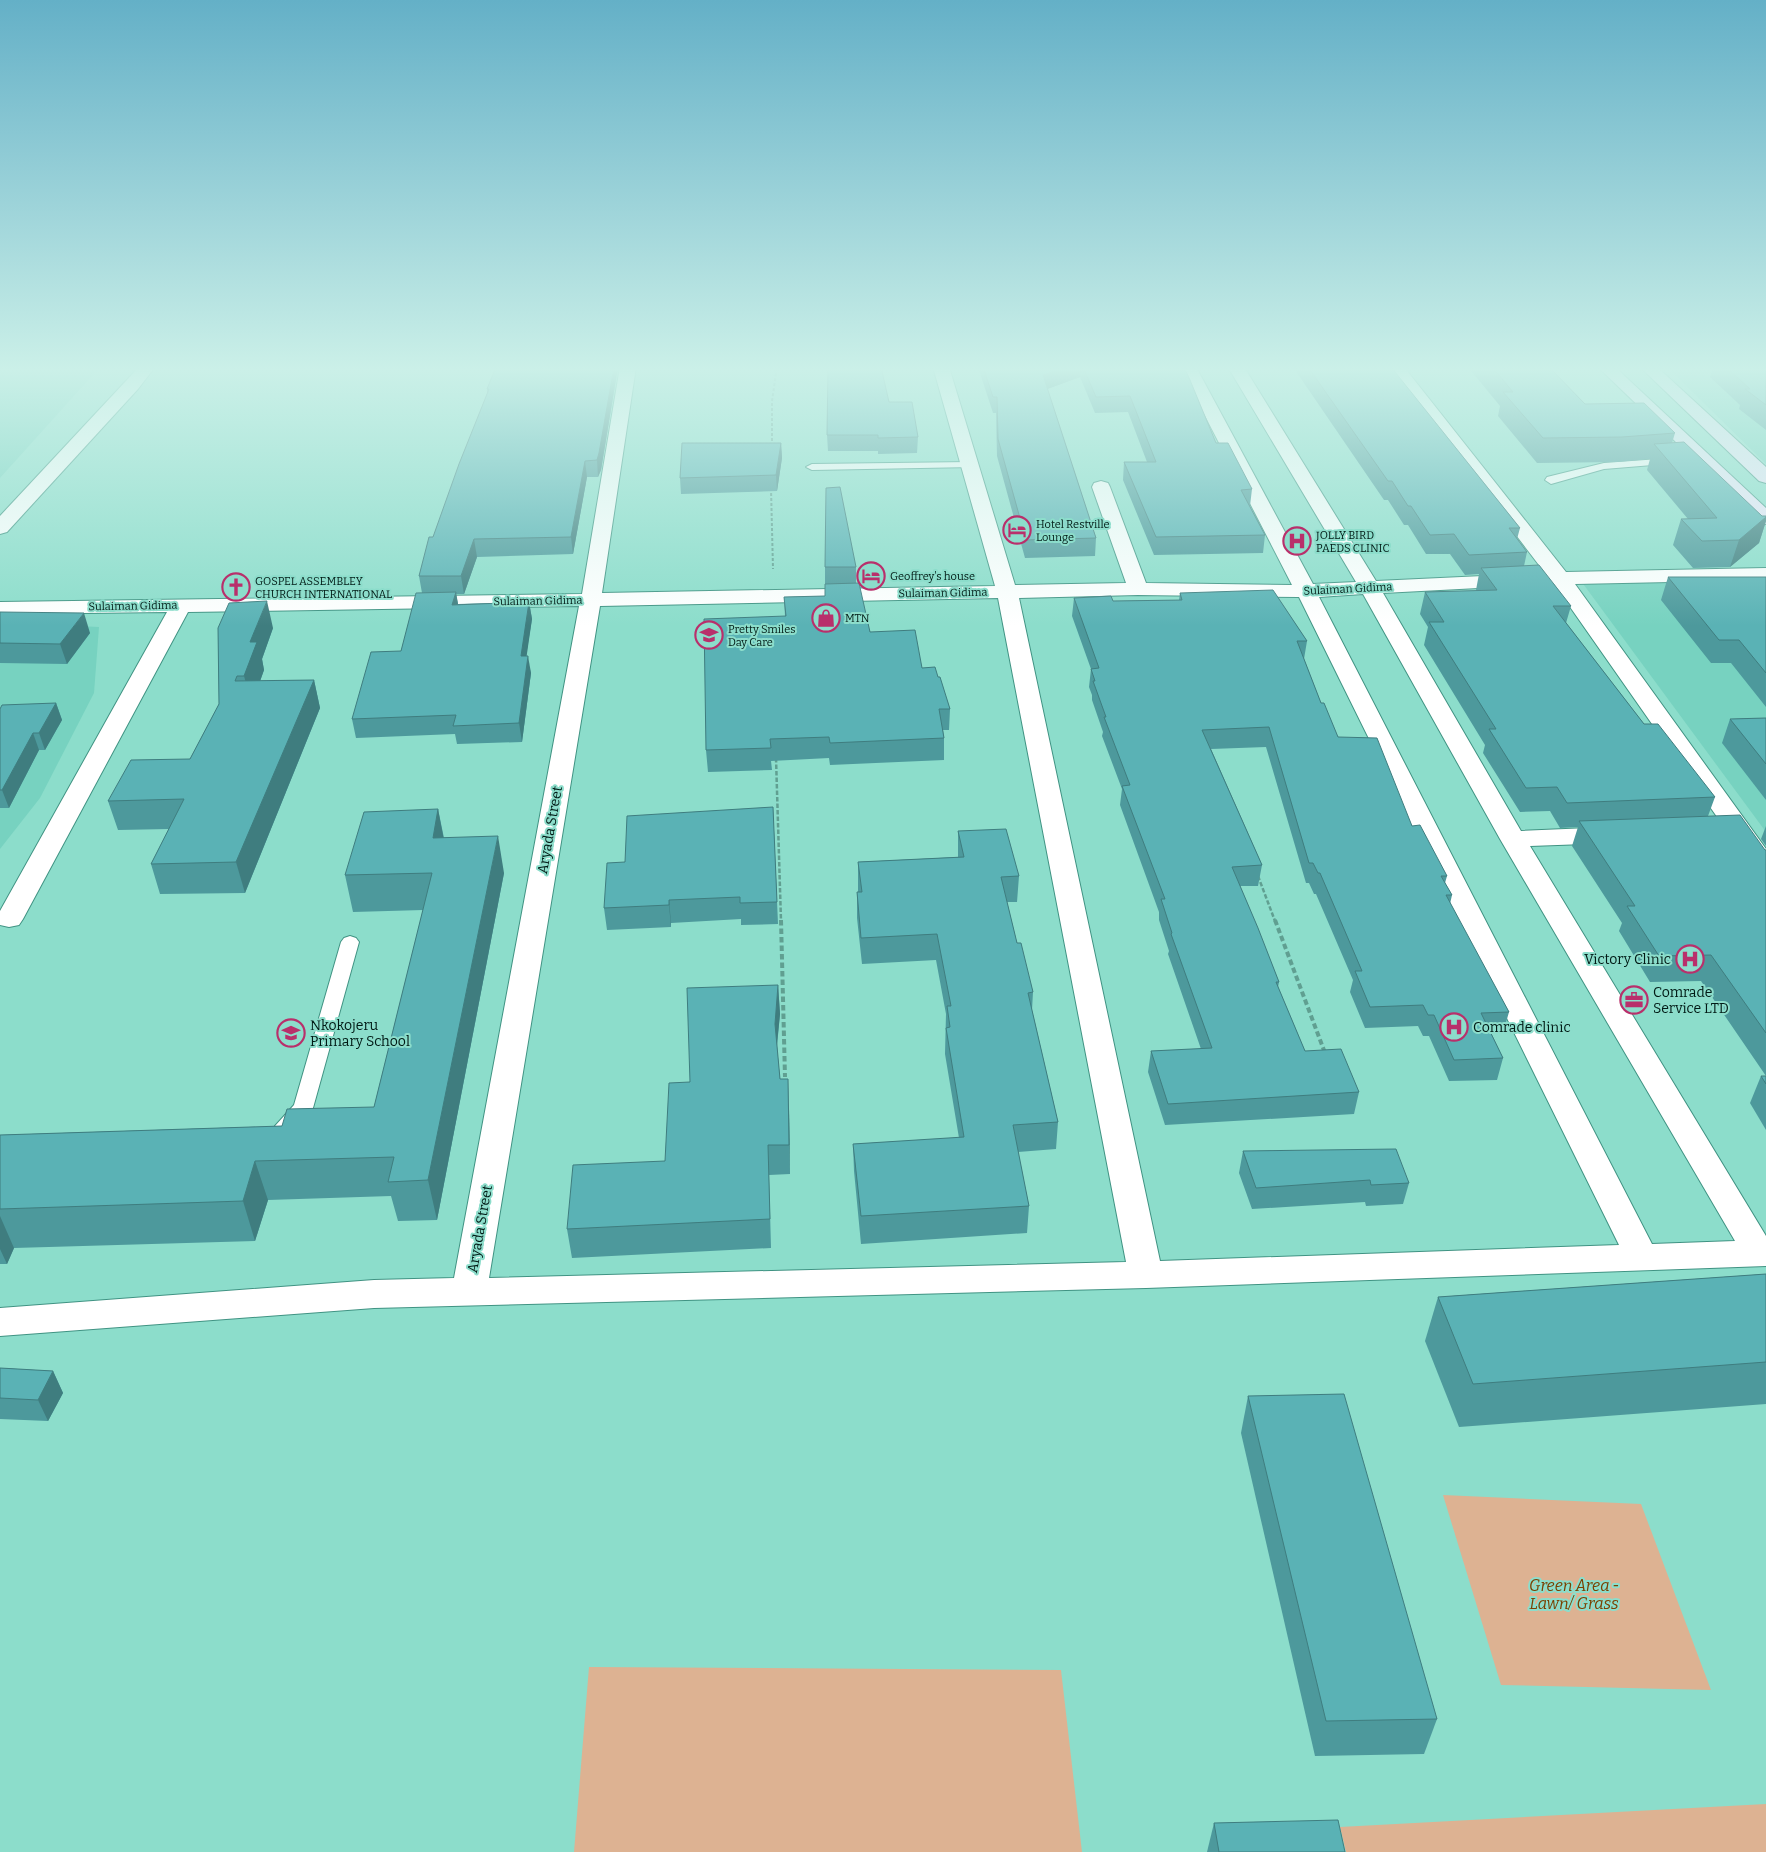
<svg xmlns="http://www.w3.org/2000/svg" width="1766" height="1852" viewBox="0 0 1766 1852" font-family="Bitter,serif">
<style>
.built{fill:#77d2c0}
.green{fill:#ddb292}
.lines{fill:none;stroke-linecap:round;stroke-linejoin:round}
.lane-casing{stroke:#409383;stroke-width:2}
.street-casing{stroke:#409383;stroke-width:2}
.secondary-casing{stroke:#409383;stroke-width:2}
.path-far2{stroke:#609f91;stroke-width:2;stroke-dasharray:3 2;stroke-linecap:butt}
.path-far1{stroke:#609f91;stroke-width:2.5;stroke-dasharray:4.5 2;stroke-linecap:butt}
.path{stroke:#609f91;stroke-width:4;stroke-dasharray:5.5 3;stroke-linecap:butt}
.lane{fill:#fff;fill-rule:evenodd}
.street{fill:#fff;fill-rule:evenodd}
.secondary{fill:#eee7fb;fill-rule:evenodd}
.wall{fill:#4d999c}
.shaded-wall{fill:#3f7d7f}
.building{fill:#5ab2b5;stroke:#3f7d7f}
.labels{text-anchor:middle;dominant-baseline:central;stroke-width:4;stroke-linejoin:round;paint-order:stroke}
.far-poi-label{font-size:11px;fill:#011a15;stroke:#8cddcb;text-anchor:start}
.far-street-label{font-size:11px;fill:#011a15;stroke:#8cddcb}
.street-label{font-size:14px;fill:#011a15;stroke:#8cddcb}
.poi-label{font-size:14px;fill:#011a15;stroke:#8cddcb;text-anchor:start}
.near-park-label{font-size:16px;font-style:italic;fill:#7b4000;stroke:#8cddcb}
</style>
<rect width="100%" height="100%" fill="#8cddcb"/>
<g class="built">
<polygon points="0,367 100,367 0,478"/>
<polygon points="1691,367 1766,367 1766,464 1668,368"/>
<polygon points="1766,574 1766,832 1581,581"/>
<polygon points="0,622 99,627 94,693 40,798 0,849"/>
</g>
<g class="green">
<polygon points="1443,1495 1641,1504 1711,1690 1501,1685"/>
<polygon points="589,1667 1061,1670 1082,1852 574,1852"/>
<polygon points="1766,1804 1766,1852 1346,1852 1340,1827"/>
</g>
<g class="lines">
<g class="lane-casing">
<g id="lane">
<polygon points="1673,458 1679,461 1677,463 1604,469 1551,484 1545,480 1547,477 1604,463"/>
<polygon points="970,462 976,465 974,467 812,470 806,467 812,464"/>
<polygon points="350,936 356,938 359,942 313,1108 292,1131 285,1133 278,1131 275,1126 294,1105 341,942 344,938"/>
</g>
</g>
<g class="street-casing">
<g id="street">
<polygon points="139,367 155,367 138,389 7,532 0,534 0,516"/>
<path d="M 620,367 L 636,367 L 602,593 L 995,586 L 933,367 L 949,367 L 1015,585 L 1126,583 L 1092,487 L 1094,483 L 1101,481 L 1108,483 L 1110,487 L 1146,583 L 1292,585 L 1180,367 L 1196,367 L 1313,584 L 1356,582 L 1228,367 L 1244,367 L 1376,581 L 1545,573 L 1388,367 L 1404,367 L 1566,572 L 1766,568 L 1766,580 L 1575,584 L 1766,849 L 1766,876 L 1757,874 L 1554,584 L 1383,593 L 1521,831 L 1613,827 L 1622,830 L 1626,835 L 1622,840 L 1613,843 L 1530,846 L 1766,1236 L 1766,1266 L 1146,1288 L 374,1308 L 0,1336 L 0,1308 L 374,1280 L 454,1278 L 579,606 L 188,612 L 23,919 L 19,925 L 9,927 L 0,925 L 0,911 L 167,612 L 0,614 L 0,602 L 582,594 ZM 1363,594 L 1500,839 L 1735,1241 L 1652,1244 L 1319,597 ZM 1138,595 L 1299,597 L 1619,1245 L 1160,1261 L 1019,598 ZM 998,598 L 1126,1262 L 489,1278 L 600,606 Z"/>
</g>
</g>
<g class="secondary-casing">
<g id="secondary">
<polygon points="1598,367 1615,367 1766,508 1766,524 1759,522"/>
<polygon points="1640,367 1657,367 1766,467 1766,483 1759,481"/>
</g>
</g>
<g class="path-far2">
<polyline points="772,446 772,401 777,367"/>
<polyline points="771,488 773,569"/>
</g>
<g class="path-far1">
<polyline points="776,758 781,921"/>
<polyline points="1258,876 1275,921"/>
</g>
<g class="path">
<polyline points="781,920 785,1077"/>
<polyline points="1275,920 1325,1053"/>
</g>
<use href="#lane" class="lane"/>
<use href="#street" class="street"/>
<use href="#secondary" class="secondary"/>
</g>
<g class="wall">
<polygon points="496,367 618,367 601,470 598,477 587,477 573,554 477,557 464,594 456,594 458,604 529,602 532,619 526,656 531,673 522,742 457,744 455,734 356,738 352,719 401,651 422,593 419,576 487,394 487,389"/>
<polygon points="978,367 1184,367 1216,443 1252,489 1250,506 1265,535 1263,553 1154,555 1123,480 1124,462 1147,462 1128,412 1095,413 1080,377 1047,389 1096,538 1095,556 1025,558 997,456 996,413 993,413"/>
<polygon points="1293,367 1391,367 1520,528 1517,539 1527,552 1524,566 1571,606 1566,623 1644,724 1715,797 1708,816 1766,850 1766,1076 1701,981 1650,982 1619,931 1622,923 1572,846 1578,827 1560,828 1550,811 1520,812 1483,753 1485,745 1424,645 1428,627 1420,614 1425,592 1476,591 1476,590 1479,574 1465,575 1450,554 1426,554 1408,525 1404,525 1388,500 1384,500"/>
<polygon points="1468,367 1549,367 1585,404 1675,433 1672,443 1762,516 1766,516 1766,521 1759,543 1730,567 1693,568 1673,545 1681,519 1688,519 1647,470 1650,459 1616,462 1537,463 1498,416 1500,406"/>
<polygon points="1713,367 1766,367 1766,430 1739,409 1740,405 1710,377"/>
<polygon points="889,402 918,437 917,453 878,454 878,451 828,451 827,435"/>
<polygon points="781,443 782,458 777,491 681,494 680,478"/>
<polygon points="825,567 856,567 856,583 870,632 922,668 938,677 950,709 949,730 943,730 944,738 944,760 830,765 829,758 771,761 772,770 708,772 706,750 785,616 784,597 825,596"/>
<polygon points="1668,577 1766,577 1766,707 1731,663 1711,663 1661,600"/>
<polygon points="1180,593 1307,641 1304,659 1321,703 1338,737 1412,826 1447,876 1445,883 1452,895 1450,904 1509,1012 1503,1033 1491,1033 1503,1058 1497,1080 1449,1081 1429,1036 1423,1036 1418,1026 1365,1028 1350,992 1353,980 1316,894 1314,894 1309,883 1306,883 1266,747 1211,749 1262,865 1258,886 1240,886 1279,982 1278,987 1305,1051 1359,1092 1354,1114 1165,1125 1148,1072 1151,1051 1201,1049 1168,954 1169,951 1159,920 1159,912 1120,805 1122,789 1102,736 1103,732 1092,700 1092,695 1089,687 1091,669 1072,616 1074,598 1113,601 1179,600"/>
<polygon points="0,612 90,633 67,664 0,663"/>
<polygon points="218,628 273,628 262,659 264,670 260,681 314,680 320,708 245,893 160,894 151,864 169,829 118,830 108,801 190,759 219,704"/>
<polygon points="56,703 62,720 45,750 39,750 9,808 0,808 0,709"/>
<polygon points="1766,718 1766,800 1722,743 1730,719"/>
<polygon points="773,807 778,924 741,925 741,919 671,923 671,927 607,930 604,908 625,862"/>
<polygon points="438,809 444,838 504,873 437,1220 398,1221 391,1196 268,1200 255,1241 14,1248 7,1264 0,1264 0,1135 282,1126 374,1107 423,910 353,912 345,875"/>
<polygon points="1766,826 1766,846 1761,839"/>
<polygon points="958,831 1019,876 1017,902 1007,902 1017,943 1033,992 1032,1010 1058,1122 1056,1149 1018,1152 1029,1206 1027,1233 861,1244 854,1171 853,1144 959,1138 945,1054 946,1014 936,960 862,964 857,918 857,892 858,892 858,862 958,857"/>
<polygon points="778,985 780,1014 777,1046 780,1079 789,1108 790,1174 769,1175 771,1248 572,1258 567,1229 665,1161 690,1082"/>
<polygon points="1761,1076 1766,1076 1766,1130 1750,1103"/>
<polygon points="1243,1151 1409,1183 1403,1204 1366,1206 1365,1202 1252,1209 1239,1173"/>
<polygon points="1766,1274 1766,1404 1459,1427 1425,1341 1438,1297"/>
<polygon points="0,1368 53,1371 63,1393 48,1421 0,1419"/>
<polygon points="1248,1396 1437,1719 1424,1754 1315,1756 1241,1433"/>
<polygon points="1214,1823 1345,1852 1207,1852"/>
</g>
<g class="shaded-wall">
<polygon points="614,367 618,367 601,470 598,477 597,460"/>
<polygon points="1067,367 1081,367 1080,377 1042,391 1043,375"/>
<polygon points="781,443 782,458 777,491 776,475"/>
<polygon points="585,461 587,477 573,554 571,537"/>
<polygon points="1766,517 1766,521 1759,543 1730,567 1739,540"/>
<polygon points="474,539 477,557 464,594 461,576"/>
<polygon points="456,592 459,610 452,605"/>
<polygon points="267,601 273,628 262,659 264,670 252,704 244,676 250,642"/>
<polygon points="529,602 532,619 524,674 521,656"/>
<polygon points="84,613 90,633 67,664 60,644"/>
<polygon points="528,656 531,673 522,742 519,723"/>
<polygon points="314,680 320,708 245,893 236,862"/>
<polygon points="56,703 62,720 45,750 39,733"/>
<polygon points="33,733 39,750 9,808 2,790"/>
<polygon points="438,809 445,846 433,838"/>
<polygon points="498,836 504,873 437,1220 428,1180"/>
<polygon points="669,900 671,923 671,927 669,905"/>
<polygon points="778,985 780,1014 776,1053 775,1024"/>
<polygon points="788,1079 789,1108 790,1174 789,1145"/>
<polygon points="255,1161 268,1200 255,1241 243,1201"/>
<polygon points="0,1216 14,1248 7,1264 0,1249"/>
<polygon points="53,1371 63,1393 48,1421 38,1400"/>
</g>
<g class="building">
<polygon points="496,367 614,367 599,453 597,460 585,461 571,537 474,539 461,576 419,576 429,537 433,537 459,464 489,389 487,389"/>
<polygon points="828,367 881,367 889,402 912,402 918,437 878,438 878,435 827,435"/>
<polygon points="983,367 1067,367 1043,375 1096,538 1026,540 998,439 997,397 993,397"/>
<polygon points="1083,367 1184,367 1190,380 1216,443 1228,443 1252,489 1241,490 1265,535 1156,537 1124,462 1156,462 1130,396 1096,397"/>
<polygon points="1308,367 1391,367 1520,528 1509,528 1527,552 1469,555 1454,534 1430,535 1411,506 1408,506 1392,481 1388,481"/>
<polygon points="1492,367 1549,367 1585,404 1644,403 1675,433 1622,437 1543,438 1503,392 1513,392"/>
<polygon points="1726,367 1766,367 1766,405 1745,389 1750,389"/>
<polygon points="1684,442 1762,516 1766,516 1766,517 1739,540 1702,541 1681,519 1717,518 1654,444"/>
<polygon points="682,443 781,443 776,475 680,478"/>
<polygon points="840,487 856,567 825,567 826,488"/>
<polygon points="1539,565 1571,606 1553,606 1644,724 1658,724 1715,797 1567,803 1557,787 1526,788 1489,729 1496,729 1429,622 1444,622 1425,592 1497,590 1481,568"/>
<polygon points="1668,577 1766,577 1766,673 1739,640 1719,640"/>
<polygon points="859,583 870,632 915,630 922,668 935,667 938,677 940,677 950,709 939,709 944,738 830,743 829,737 770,739 771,748 706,750 704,619 786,616 784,597 825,596 825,584"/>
<polygon points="1273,590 1307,641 1297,641 1321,703 1324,703 1338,737 1377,738 1412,826 1420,825 1447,876 1441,876 1452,895 1446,895 1509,1012 1481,1013 1503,1058 1454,1060 1434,1015 1428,1015 1423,1005 1370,1007 1355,971 1362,971 1320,873 1318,873 1313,863 1309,863 1269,727 1202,730 1262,865 1232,867 1258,928 1279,982 1276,982 1305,1051 1341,1049 1359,1092 1168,1104 1151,1051 1212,1048 1171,934 1172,933 1161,899 1165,899 1122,786 1130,785 1104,717 1106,717 1093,681 1095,681 1091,669 1099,668 1074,598 1111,596 1113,601 1182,600 1180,593"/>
<polygon points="456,592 452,605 529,602 521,656 528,656 519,723 453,726 456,715 352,719 371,652 401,651 416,593"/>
<polygon points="267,601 250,642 257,642 244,676 237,676 235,681 314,680 236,862 151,864 184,799 108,801 131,760 190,759 219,704 218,628 229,603"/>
<polygon points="0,612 84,613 60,644 0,643"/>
<polygon points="56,703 39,733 33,733 2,790 0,790 0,709 2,705"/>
<polygon points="1766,718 1766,764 1730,719"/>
<polygon points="773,807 777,902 740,903 740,897 669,900 669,905 604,908 607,863 625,862 627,816"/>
<polygon points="438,809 433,838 498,836 428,1180 388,1182 394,1157 255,1161 243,1201 0,1209 0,1135 282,1126 287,1109 374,1107 432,873 345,875 364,812"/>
<polygon points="1740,815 1765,850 1766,850 1766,1033 1711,955 1659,956 1627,906 1635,906 1579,821"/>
<polygon points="1006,829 1019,876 1001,877 1017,943 1021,943 1033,992 1028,993 1058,1122 1013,1125 1029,1206 861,1216 853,1144 964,1137 946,1028 950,1027 947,1006 951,1006 937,934 861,938 857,892 862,892 858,862 964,857 958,831"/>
<polygon points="778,985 775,1024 780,1079 788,1079 789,1145 768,1145 770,1219 567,1229 573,1165 665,1161 669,1083 690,1082 687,988"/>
<polygon points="1761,1076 1766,1076 1766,1084"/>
<polygon points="1396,1149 1409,1183 1371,1185 1370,1180 1256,1188 1243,1151"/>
<polygon points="1766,1274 1766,1362 1473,1384 1438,1297"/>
<polygon points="0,1368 53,1371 38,1400 0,1398"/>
<polygon points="1344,1394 1437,1719 1326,1721 1248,1396"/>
<polygon points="1338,1820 1345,1852 1219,1852 1214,1823"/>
</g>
<linearGradient id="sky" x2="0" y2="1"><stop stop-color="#64b0c7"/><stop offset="0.59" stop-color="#cbf0e8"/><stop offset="1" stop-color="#cbf0e8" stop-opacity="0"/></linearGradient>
<rect width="1766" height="626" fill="url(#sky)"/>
<defs>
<g id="hotel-ring" transform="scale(1.4375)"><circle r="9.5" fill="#8cddcb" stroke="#b92f6b" stroke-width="1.5"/><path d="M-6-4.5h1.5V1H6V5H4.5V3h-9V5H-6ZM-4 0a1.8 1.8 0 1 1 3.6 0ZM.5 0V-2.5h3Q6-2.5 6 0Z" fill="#b92f6b"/></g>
<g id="hospital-ring" transform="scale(1.4375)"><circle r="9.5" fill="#8cddcb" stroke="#b92f6b" stroke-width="1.5"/><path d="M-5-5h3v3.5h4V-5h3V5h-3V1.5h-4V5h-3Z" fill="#b92f6b"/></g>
<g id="church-ring" transform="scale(1.4375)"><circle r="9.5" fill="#8cddcb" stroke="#b92f6b" stroke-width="1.5"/><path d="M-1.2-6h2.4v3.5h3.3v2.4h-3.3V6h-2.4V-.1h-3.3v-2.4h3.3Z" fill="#b92f6b"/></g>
<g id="shop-ring" transform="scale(1.4375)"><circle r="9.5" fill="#8cddcb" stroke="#b92f6b" stroke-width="1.5"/><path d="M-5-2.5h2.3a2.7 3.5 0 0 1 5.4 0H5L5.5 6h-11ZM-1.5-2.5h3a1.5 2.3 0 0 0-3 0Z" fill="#b92f6b"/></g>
<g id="school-ring" transform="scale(1.4375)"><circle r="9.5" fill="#8cddcb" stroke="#b92f6b" stroke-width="1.5"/><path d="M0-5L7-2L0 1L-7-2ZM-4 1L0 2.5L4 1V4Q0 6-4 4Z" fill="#b92f6b"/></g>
<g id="office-ring" transform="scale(1.4375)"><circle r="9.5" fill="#8cddcb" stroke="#b92f6b" stroke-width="1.5"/><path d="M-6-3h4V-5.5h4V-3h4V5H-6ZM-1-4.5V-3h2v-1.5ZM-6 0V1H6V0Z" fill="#b92f6b"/></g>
</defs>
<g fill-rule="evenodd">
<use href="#hotel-ring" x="1017" y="530"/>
<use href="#hospital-ring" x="1297" y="541"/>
<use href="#hotel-ring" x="871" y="576"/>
<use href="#church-ring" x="236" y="587"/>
<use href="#shop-ring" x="826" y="618"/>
<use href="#school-ring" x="709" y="635"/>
<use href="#hospital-ring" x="1690" y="959"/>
<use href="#office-ring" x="1634" y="1000"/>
<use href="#hospital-ring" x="1454" y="1027"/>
<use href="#school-ring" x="291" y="1033"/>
</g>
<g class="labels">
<g class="far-poi-label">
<text x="1036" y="524">Hotel Restville<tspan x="1036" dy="13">Lounge</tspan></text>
<text x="1316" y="535">JOLLY BIRD<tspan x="1316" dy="13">PAEDS CLINIC</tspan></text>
<text x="890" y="576">Geoffrey's house</text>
<text x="255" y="581">GOSPEL ASSEMBLEY<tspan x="255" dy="13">CHURCH INTERNATIONAL</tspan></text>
<text x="845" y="618">MTN</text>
<text x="728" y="629">Pretty Smiles<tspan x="728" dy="13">Day Care</tspan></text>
</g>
<g class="far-street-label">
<text transform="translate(1348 589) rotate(-3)">Sulaiman Gidima</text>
<text transform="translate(943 593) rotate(-1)">Sulaiman Gidima</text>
<text transform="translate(538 601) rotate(-1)">Sulaiman Gidima</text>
<text transform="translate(133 606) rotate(-1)">Sulaiman Gidima</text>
</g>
<g class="street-label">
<text transform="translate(550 830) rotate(-80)">Aryada Street</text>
<text transform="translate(480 1229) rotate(-80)">Aryada Street</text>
</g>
<g class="poi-label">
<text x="1671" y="959" text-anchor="end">Victory Clinic</text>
<text x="1653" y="992">Comrade<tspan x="1653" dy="16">Service LTD</tspan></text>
<text x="310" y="1025">Nkokojeru<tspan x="310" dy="16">Primary School</tspan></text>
<text x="1473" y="1027">Comrade clinic</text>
</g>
<g class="near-park-label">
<text x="1574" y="1585">Green Area -<tspan x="1574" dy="18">Lawn/ Grass</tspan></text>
</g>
</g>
</svg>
